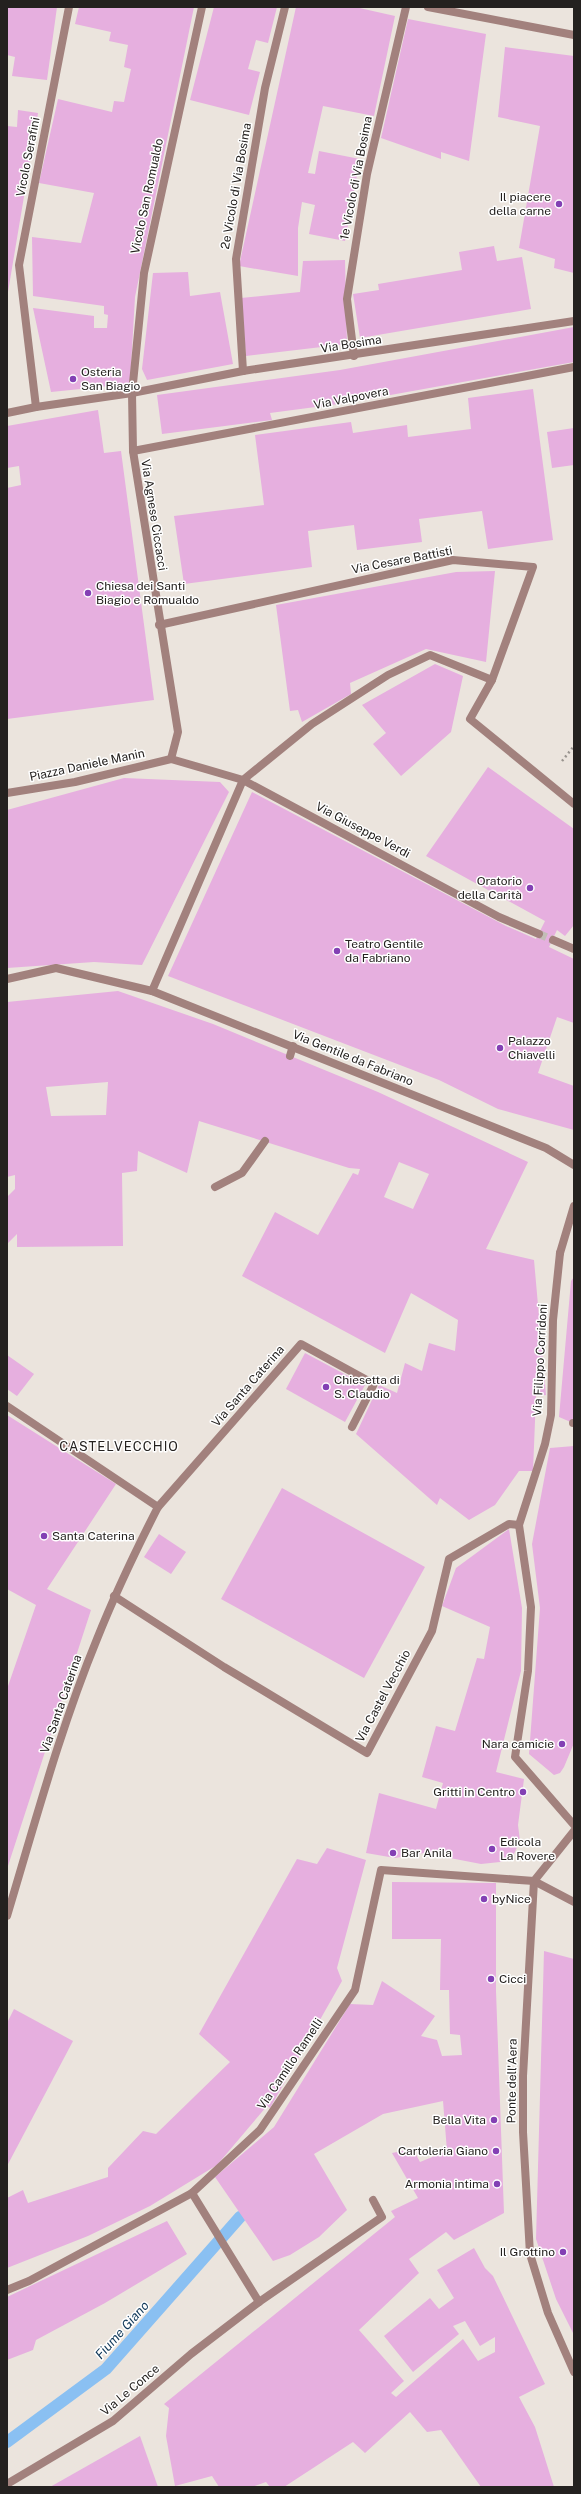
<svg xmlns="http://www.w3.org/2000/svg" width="581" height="2494" viewBox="0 0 581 2494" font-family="'Public Sans',sans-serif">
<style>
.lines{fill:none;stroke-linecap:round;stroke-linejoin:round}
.stream{stroke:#8ac0f2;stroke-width:12}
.building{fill:#e6afdf;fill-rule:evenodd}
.street-tunnel{stroke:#c3bdb7;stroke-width:8;stroke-dasharray:8 4;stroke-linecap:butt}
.path{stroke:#99948f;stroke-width:2.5;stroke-dasharray:2 3;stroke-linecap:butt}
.lane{stroke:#a2817d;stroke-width:8}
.street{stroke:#a2817d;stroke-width:8}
.poi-dot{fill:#8340b4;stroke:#fff;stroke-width:1.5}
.labels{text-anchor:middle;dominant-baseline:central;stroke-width:3;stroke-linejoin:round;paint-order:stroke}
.street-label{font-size:12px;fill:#24211f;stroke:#fff}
.poi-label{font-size:12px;fill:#24211f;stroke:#fff;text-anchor:start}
.neighbourhood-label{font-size:13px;letter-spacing:1px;fill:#24211f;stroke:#fff}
.water-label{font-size:13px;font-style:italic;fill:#103859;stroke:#fff}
</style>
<rect width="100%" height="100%" fill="#ebe4dd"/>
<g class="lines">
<polyline class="stream" points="7,2442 106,2369 240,2217"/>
</g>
<g class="building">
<polygon points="7,7 57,7 47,80 12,76 15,57 7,55"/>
<polygon points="79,7 194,7 135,297 130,384 51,392 33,308 94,316 94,328 107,328 108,315 104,314 104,306 33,296 32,237 81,243 94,193 39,183 58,99 112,112 114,101 124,102 131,69 124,67 128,45 109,41 111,32 75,24"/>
<polygon points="214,7 277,7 268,43 256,40 248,69 260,72 249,115 190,100"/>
<polygon points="296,7 355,7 395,16 374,116 323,106 308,173 315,174 319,151 360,159 345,241 309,234 315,205 302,202 298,228 298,276 239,266"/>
<polygon points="408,19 486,34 469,161 441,152 441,159 381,138"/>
<polygon points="505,47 574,56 574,273 554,268 555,259 519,248 540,126 498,117"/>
<polygon points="18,110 38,113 8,292 7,126 17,127"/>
<polygon points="494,246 497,261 522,257 531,309 360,338 353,294 379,290 378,284 462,270 459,252"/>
<polygon points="345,260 347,344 246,356 241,298 300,292 303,261"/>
<polygon points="188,272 190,296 220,292 233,364 147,380 142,369 153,273"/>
<polygon points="574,327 574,362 346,403 270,413 272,420 162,434 157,395 340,370"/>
<polygon points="533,389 553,540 488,549 482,511 419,519 422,542 357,550 354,525 308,531 312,567 184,584 174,516 264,505 255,435 351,422 353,433 407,425 408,437 471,429 468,398"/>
<polygon points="98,410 104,453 121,451 154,700 7,719 7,488 21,485 19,466 7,468 7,426"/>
<polygon points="574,428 574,465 552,468 547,432"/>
<polygon points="495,571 486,662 426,649 350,683 351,694 302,722 298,710 290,711 276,605 456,572"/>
<polygon points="435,664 463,676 451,732 401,776 373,744 386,733 362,705"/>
<polygon points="488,767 574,829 574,925 565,936 557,930 549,947 574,959 574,1023 557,1017 538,1073 574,1086 574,1130 498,1109 439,1080 168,976 252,792 506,926 536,939 545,921 426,856"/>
<polygon points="124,778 220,782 229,792 142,965 94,962 7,968 7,810"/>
<path d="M 118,991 L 213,1024 L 378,1092 L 528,1162 L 486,1249 L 534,1260 L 546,1395 L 536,1396 L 533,1471 L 519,1471 L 495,1505 L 469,1520 L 440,1498 L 437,1505 L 356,1434 L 379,1385 L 397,1393 L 405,1363 L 422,1371 L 429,1343 L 455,1351 L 458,1320 L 411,1293 L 385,1353 L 242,1276 L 275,1212 L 318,1235 L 353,1173 L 358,1175 L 360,1169 L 349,1168 L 199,1121 L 187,1173 L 138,1151 L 137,1171 L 122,1173 L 123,1246 L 17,1247 L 17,1234 L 7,1244 L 7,1197 L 15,1189 L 15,1175 L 7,1177 L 7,1002 ZM 108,1082 L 106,1115 L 51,1116 L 46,1087 ZM 399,1162 L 429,1174 L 413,1209 L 384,1197 Z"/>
<polygon points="574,1277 574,1423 573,1423 559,1417 571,1281"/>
<polygon points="305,1353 365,1385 345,1422 286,1389"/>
<polygon points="7,1355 34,1374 17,1396 7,1389"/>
<polygon points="7,1415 116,1484 47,1589 91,1610 7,1869 7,1689 36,1605 7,1589"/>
<polygon points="574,1446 574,1743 564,1767 560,1773 554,1775 529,1754 540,1608 532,1544 550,1448"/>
<polygon points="282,1488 425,1567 364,1678 221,1599"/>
<polygon points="509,1529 522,1608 521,1671 496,1772 524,1779 518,1825 520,1841 512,1858 500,1862 481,1864 424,1853 395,1858 366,1853 379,1793 436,1809 443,1783 422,1777 436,1726 455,1731 477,1658 484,1659 490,1627 442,1606 456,1568"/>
<polygon points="159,1534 186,1552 171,1574 144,1557"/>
<polygon points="327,1848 366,1860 337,1968 342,1981 270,2108 267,2106 217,2165 150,2206 88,2236 7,2268 7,2198 23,2190 28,2203 108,2177 108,2168 143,2131 156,2134 230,2062 199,2034 297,1859 317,1864"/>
<polygon points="392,1882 496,1883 496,1991 504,2213 454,2240 446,2232 409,2259 419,2273 359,2330 404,2381 391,2393 396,2397 463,2339 478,2361 495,2352 495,2337 480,2346 465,2321 453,2326 459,2334 413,2372 384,2336 430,2298 439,2309 454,2298 437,2270 474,2248 485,2268 493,2276 545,2384 519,2397 535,2427 554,2487 481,2487 441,2430 427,2432 410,2412 365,2453 353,2442 284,2487 270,2487 266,2482 252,2487 219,2487 212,2476 175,2486 166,2436 169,2408 164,2404 395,2217 391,2211 418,2198 392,2153 413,2149 420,2162 447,2151 443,2101 383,2114 314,2154 347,2210 319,2237 290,2255 273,2261 215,2177 274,2127 350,2004 373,2005 382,1981 435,2016 421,2036 437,2040 442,2056 462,2055 460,2035 450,2034 449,1990 440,1990 441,1939 392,1939"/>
<polygon points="544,1951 574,1959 574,2335 556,2299 536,2239"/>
<polygon points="14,2009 73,2041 7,2166 7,2023"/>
<polygon points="167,2221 187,2254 105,2303 36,2340 33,2350 7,2360 7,2297"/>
<polygon points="140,2436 158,2487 50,2487"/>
</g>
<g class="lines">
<polyline class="street-tunnel" points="539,934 553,940"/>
<polyline class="path" points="562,761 574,746"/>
<g class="lane">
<polyline points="354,356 347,299 367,174 406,7"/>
<polyline points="243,371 236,259 265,88 285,7"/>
<polyline points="132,393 144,273 202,7"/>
<polyline points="36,407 19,265 69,7"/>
<polyline points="290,1056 293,1046"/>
<polyline points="215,1187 242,1173 265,1141"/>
<polyline points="560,1253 553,1320 551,1415 545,1444 519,1525 531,1607 528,1671 515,1757 574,1825"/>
<polyline points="158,1507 301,1344 374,1384 352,1427"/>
<polyline points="114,1596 224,1667 367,1753 432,1631 449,1559 509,1524 519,1525"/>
</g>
<g class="street">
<polyline points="428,7 574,35"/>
<polyline points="132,393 133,451 178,732 171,759"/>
<polyline points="7,413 36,407 132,393 243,371 574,321"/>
<polyline points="133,451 574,367"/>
<polyline points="159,625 453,560 533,567 492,680 470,719 574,804"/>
<polyline points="171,759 243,780 499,917 539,934"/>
<polyline points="7,793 75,782 171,759"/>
<polyline points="553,940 574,949"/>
<polyline points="7,979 56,968 152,991 546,1148 574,1165"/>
<polyline points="152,991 243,780 312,724 388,675 430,655 492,680"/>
<polyline points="560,1253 574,1206"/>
<path d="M 7,1406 L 158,1507 C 136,1550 115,1594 97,1639 C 60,1729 35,1823 7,1916"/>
<polyline points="573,1423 574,1423"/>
<polyline points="534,1881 523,2076 523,2132 530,2254 548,2313 574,2372"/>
<polyline points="534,1881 574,1831"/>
<polyline points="192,2193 259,2302"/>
<polyline points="7,2290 29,2281 192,2193 260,2130 355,1990 381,1870 534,1881 574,1902"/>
<polyline points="7,2484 113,2421 191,2354 259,2302 382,2217 373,2200"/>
</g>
</g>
<g class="poi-dot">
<circle cx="559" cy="204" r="4"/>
<circle cx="73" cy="379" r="4"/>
<circle cx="88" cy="593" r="4"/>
<circle cx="530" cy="888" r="4"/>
<circle cx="337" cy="951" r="4"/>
<circle cx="500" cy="1048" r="4"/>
<circle cx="326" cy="1387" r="4"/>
<circle cx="44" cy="1536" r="4"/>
<circle cx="562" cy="1744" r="4"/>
<circle cx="523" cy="1792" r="4"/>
<circle cx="492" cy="1849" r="4"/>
<circle cx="393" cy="1853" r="4"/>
<circle cx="484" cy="1899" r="4"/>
<circle cx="491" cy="1979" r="4"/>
<circle cx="494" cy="2120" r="4"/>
<circle cx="496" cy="2151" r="4"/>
<circle cx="497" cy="2184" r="4"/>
<circle cx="563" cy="2252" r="4"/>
</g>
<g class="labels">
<g class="street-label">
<text transform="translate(28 157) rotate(-79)">Vicolo Serafini</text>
<text transform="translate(356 178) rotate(-79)">1e Vicolo di Via Bosima</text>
<text transform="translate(236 186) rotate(-80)">2e Vicolo di Via Bosima</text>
<text transform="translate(147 196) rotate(-78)">Vicolo San Romualdo</text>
<text transform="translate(351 344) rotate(-9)">Via Bosima</text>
<text transform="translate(351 398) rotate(-11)">Via Valpovera</text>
<text transform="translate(154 515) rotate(81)">Via Agnese Ciccacci</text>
<text transform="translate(402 560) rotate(-11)">Via Cesare Battisti</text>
<text transform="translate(87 765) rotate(-12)">Piazza Daniele Manin</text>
<text transform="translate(363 830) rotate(28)">Via Giuseppe Verdi</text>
<text transform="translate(353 1058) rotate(22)">Via Gentile da Fabriano</text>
<text transform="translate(540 1360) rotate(-87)">Via Filippo Corridoni</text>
<text transform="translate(248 1386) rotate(-49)">Via Santa Caterina</text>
<text transform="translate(383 1696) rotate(-62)">Via Castel Vecchio</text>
<text transform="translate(61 1704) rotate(-71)">Via Santa Caterina</text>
<text transform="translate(290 2064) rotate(-56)">Via Camillo Ramelli</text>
<text transform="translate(512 2081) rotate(-89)">Ponte dell'Aera</text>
<text transform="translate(130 2390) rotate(-40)">Via Le Conce</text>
</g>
<g class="poi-label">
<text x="551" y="197" text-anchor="end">Il piacere<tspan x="551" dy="14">della carne</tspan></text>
<text x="81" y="372">Osteria<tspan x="81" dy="14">San Biagio</tspan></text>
<text x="96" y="586">Chiesa dei Santi<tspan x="96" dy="14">Biagio e Romualdo</tspan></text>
<text x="522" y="881" text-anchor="end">Oratorio<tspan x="522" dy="14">della Carità</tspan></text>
<text x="345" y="944">Teatro Gentile<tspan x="345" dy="14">da Fabriano</tspan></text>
<text x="508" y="1041">Palazzo<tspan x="508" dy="14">Chiavelli</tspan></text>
<text x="334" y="1380">Chiesetta di<tspan x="334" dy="14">S. Claudio</tspan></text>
<text x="52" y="1536">Santa Caterina</text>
<text x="554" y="1744" text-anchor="end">Nara camicie</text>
<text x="515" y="1792" text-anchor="end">Gritti in Centro</text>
<text x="500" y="1842">Edicola<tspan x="500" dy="14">La Rovere</tspan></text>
<text x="401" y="1853">Bar Anila</text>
<text x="492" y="1899">byNice</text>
<text x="499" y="1979">Cicci</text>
<text x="486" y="2120" text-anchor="end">Bella Vita</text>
<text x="488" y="2151" text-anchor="end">Cartoleria Giano</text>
<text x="489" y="2184" text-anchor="end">Armonia intima</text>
<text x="555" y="2252" text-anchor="end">Il Grottino</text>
</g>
<g class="neighbourhood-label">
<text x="119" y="1446">CASTELVECCHIO</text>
</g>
<g class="water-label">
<text transform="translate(122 2330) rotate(-48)">Fiume Giano</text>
</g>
</g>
<rect width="581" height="2494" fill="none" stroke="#24211f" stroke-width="16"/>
</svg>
